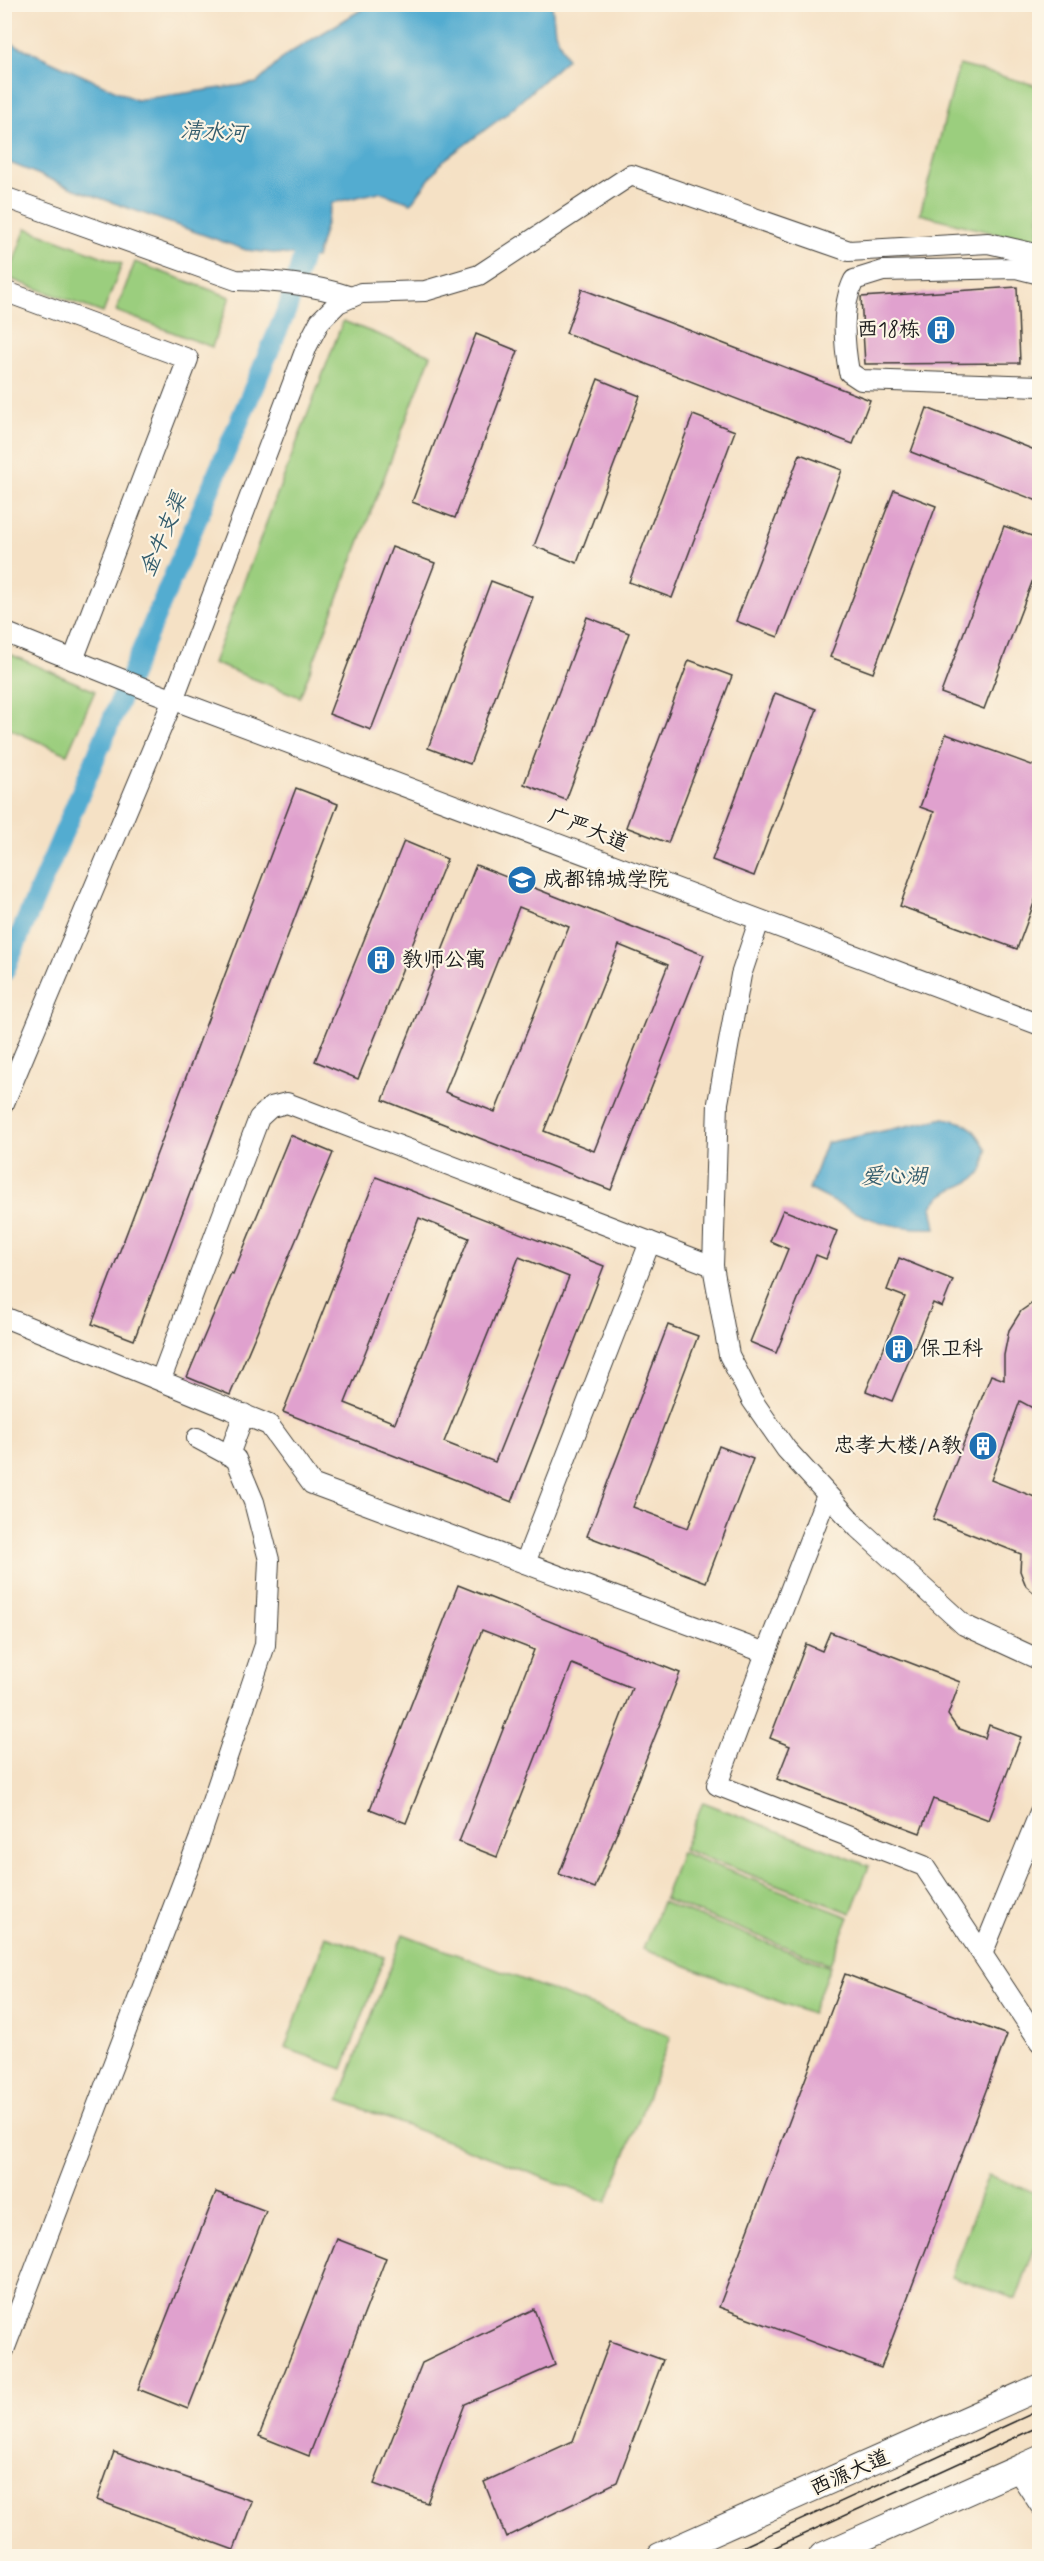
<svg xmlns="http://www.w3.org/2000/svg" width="1044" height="2561" viewBox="0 0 1044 2561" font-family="Mynerve,'LXGW WenKai TC',sans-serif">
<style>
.green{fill:#9bce7e;stroke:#5c754d;stroke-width:1.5}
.water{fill:#52acd0;stroke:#376476;stroke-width:1.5}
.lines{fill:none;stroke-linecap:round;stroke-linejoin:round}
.canal{stroke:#52acd0;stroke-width:20}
.building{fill:#e0a1ce;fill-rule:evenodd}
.minor-casing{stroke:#3d3a35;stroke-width:22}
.major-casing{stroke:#3d3a35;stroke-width:28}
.minor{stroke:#fff;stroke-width:20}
.major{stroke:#fff;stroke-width:26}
.tram{stroke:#1c1c1c;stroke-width:1.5}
.labels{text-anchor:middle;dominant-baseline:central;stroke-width:4.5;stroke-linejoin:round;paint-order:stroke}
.poi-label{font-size:21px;fill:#1c1c1c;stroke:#fcf5e5;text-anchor:start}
.street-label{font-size:21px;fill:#1c1c1c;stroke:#fcf5e5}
.water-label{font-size:22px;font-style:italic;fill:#345d6d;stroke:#fcf5e5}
</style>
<rect width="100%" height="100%" fill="#fcf5e5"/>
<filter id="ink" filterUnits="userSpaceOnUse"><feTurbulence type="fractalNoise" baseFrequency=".0167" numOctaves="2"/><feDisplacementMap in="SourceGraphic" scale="12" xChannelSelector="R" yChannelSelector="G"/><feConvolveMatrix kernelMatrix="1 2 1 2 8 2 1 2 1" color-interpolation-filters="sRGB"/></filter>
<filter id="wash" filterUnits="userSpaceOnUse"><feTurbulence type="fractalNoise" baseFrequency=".008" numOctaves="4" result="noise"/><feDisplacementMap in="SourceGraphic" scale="24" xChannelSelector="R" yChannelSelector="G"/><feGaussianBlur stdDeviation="1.35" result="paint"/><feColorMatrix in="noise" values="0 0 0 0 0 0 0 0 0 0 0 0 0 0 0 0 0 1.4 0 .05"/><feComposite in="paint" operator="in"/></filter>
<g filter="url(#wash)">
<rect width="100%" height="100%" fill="#f5e1c5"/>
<g class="green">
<polygon points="959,65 1039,86 1039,245 920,214"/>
<polygon points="26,228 122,264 103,313 8,278"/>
<polygon points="135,262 230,297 212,347 116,311"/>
<polygon points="343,321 431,355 300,697 213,663"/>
<polygon points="5,652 95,691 67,754 5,727"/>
<polygon points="703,1802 869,1866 851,1913 683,1849"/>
<polygon points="681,1852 849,1917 830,1964 664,1899"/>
<polygon points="662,1902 830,1967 811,2014 643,1949"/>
<polygon points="403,1934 671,2036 607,2202 339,2100"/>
<polygon points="326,1936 384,1957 343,2069 285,2048"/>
<polygon points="988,2175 1039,2194 1039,2236 1016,2299 951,2276"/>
</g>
<g class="water">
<polygon points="369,5 552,5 555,32 567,59 505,115 443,161 411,203 379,192 332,203 316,258 246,250 72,188 5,161 5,40 136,100 257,83 286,55"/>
<path d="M 945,1118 C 970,1123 974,1128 987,1150 C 986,1156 985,1164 982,1170 C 972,1189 945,1184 932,1207 L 936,1228 C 882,1231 855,1212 809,1189 L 826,1143 Z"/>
</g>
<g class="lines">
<polyline class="canal" points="4,972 288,307 310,232"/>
</g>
<g id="blocks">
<g class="building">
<polygon points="1017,287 1020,363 865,364 861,297"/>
<polygon points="582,289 870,400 853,444 566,333"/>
<polygon points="476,334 518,351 455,518 412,502"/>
<polygon points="598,379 640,396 577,563 534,546"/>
<polygon points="927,408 1040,452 1040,502 911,452"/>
<polygon points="693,415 735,431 672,598 629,582"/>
<polygon points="800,454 842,470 778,637 736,621"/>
<polygon points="894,490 936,506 873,673 830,657"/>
<polygon points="1004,526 1040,539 1040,561 984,709 941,693"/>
<polygon points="392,547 435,563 371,730 329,714"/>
<polygon points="491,581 533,597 470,764 428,748"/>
<polygon points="587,617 629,633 566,800 524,784"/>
<polygon points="689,660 732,676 668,843 626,827"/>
<polygon points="775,693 817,709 754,876 712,860"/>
<polygon points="946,734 1040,768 1040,887 1017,949 900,906 934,812 920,807"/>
<polygon points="296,788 338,804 134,1340 92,1324"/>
<polygon points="404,841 447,859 358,1079 315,1061"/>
<path d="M 476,865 L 704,955 L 611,1190 L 383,1100 ZM 519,907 L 569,927 L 495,1112 L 445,1092 ZM 619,945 L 668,965 L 594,1151 L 544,1131 Z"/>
<polygon points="290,1135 333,1153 230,1395 187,1377 231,1273 233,1274"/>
<path d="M 376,1177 L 604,1266 L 512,1502 L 283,1412 ZM 419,1218 L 469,1238 L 395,1423 L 345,1403 ZM 519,1257 L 569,1277 L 495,1462 L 444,1442 Z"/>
<polygon points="783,1210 837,1231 826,1259 816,1255 776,1353 750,1342 788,1249 770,1241"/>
<polygon points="899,1258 953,1280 942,1307 933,1303 892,1401 866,1391 905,1297 887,1290"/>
<polygon points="1040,1298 1040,1412 1020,1401 991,1480 1040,1499 1040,1598 1026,1586 1020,1571 1021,1554 933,1519 991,1375 1004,1380 1004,1355 1009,1330 1021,1311"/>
<polygon points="668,1325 698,1336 633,1507 688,1528 719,1446 753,1459 706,1582 587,1536"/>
<polygon points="458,1585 680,1673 595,1888 559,1874 632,1688 572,1664 497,1857 459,1842 534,1650 482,1630 406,1823 370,1809"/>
<polygon points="830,1632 960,1682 948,1715 957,1728 985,1738 989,1725 1021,1737 989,1820 933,1799 920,1833 777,1779 790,1746 770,1738 806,1644 822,1651"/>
<polygon points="845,1974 1007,2035 881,2368 719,2307"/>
<polygon points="216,2192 266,2211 188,2409 138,2389"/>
<polygon points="337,2239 386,2258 309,2456 259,2436"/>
<polygon points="534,2309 555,2365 465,2404 427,2503 374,2484 422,2363"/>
<polygon points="610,2341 663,2360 617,2482 506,2537 484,2482 573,2441"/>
<polygon points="114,2452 252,2501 234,2550 97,2500"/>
</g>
</g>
</g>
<g filter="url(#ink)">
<use href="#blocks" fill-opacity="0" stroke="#3d3a35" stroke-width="1.5"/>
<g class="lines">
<g class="minor-casing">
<g id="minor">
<path d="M 4,197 L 236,280 C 277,281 312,284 351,297"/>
<path d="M 1040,274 L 1016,268 L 883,271 L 854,280 C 841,306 844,344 849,372 L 861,380 L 1040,386"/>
<polyline points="4,291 188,359 73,660"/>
<polyline points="4,632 153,692 1040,1025"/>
<polyline points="759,921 741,975 718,1103 713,1266 729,1355 752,1400 786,1449 858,1528 964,1625 1040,1660"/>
<polyline points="4,1103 173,700 307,346 320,321 338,303 361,293 425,291 479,275 631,175 849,251 988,243 1040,255"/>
<polyline points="4,1317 269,1425 312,1484 766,1653 717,1785 924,1866 1040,2042"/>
<polyline points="161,1379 259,1118 271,1107 287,1103 713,1266"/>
<polyline points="229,1455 244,1414"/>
<polyline points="525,1563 650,1242"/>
<polyline points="766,1653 827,1495"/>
<polyline points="983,1952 1040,1812"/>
<polyline points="4,2350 199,1840 265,1645 269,1560 254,1502 236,1459 197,1438"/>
<polyline points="1017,2470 1040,2505"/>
</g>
</g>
<g class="major-casing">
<g id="major">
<polyline points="660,2556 1040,2387"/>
<polyline points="822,2556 1040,2459"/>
</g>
</g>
<use href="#minor" class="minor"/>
<use href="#major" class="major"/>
<g class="tram">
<polyline points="723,2556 1040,2410"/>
<polyline points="756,2556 1040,2426"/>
</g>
</g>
</g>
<defs>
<g id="building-disc" transform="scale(1.5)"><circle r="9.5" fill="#1f6fb2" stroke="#fcf5e5"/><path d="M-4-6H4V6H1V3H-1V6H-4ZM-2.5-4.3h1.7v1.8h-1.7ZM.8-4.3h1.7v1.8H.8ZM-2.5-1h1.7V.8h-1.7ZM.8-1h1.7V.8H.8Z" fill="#fff"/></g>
<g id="university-disc" transform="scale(1.5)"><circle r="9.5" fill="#1f6fb2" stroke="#fcf5e5"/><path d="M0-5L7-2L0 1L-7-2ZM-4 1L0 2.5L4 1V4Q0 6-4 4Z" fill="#fff"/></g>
</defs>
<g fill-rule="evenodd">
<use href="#building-disc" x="941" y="330"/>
<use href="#university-disc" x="522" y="880"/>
<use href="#building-disc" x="381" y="960"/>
<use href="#building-disc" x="899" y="1349"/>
<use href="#building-disc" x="983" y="1446"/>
</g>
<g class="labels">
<g class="poi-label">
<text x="920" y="330" text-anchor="end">西18栋</text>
<text x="543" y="880">成都锦城学院</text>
<text x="402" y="960">教师公寓</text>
<text x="920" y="1349">保卫科</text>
<text x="962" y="1446" text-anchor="end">忠孝大楼/A教</text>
</g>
<g class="street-label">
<text transform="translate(588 830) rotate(21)">广严大道</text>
<text transform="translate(850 2473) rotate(-24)">西源大道</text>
</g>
<g class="water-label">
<text transform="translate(213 133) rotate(3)">清水河</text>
<text transform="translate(164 535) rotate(-67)">金牛支渠</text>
<text x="894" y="1177">爱心湖</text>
</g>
</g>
<rect width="1044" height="2561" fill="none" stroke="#fcf5e5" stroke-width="24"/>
</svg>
